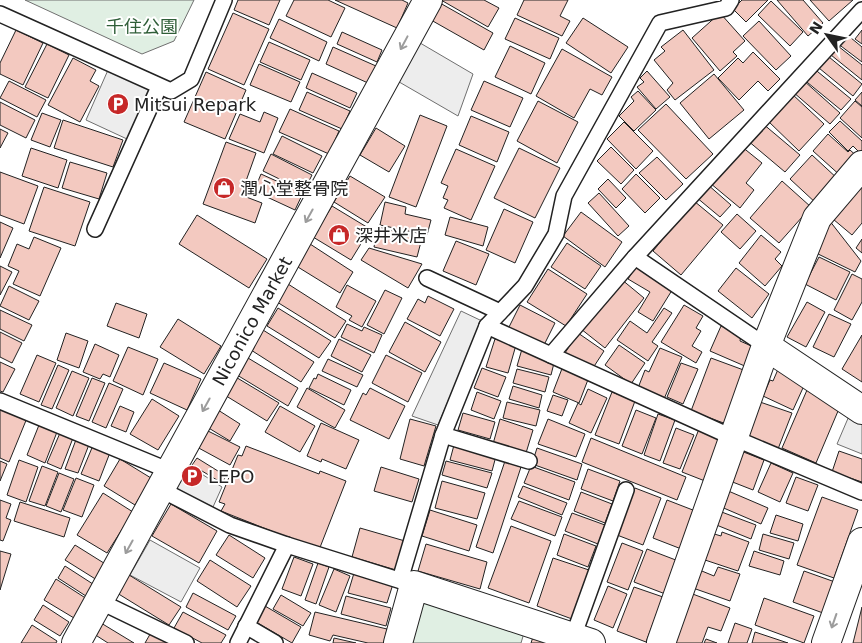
<svg xmlns="http://www.w3.org/2000/svg" width="862" height="643" viewBox="0 0 862 643" font-family="'DejaVu Sans','Noto Sans JP',sans-serif">
<style>
.green{fill:#e0efe3;stroke:#6f6f6f}
.parking{fill:#ededed;stroke:#6f6f6f}
.building{fill:#f3c9c0;stroke:#222}
.lines{fill:none;stroke-linecap:round;stroke-linejoin:round}
.service-casing{stroke:#222;stroke-width:18}
.minor-casing{stroke:#222;stroke-width:30}
.service{stroke:#fff;stroke-width:15}
.minor{stroke:#fff;stroke-width:28}
.oneway{stroke:#9c9c9c}
.labels{text-anchor:middle;dominant-baseline:central;stroke-width:4;stroke-linejoin:round;paint-order:stroke}
.park-label{font-size:18px;fill:#2f5e38;stroke:#fff}
.poi-label{font-size:18px;fill:#222;stroke:#fff;text-anchor:start}
.street-label{font-size:18px;fill:#222;stroke:#fff}
</style>
<rect width="100%" height="100%" fill="#fff"/>
<g class="green">
<polygon points="25,0 194,0 174,41 142,54"/>
<polygon points="430,601 524,633 521,643 407,643 419,606"/>
</g>
<g class="parking">
<polygon points="415,40 473,74 458,116 394,79"/>
<polygon points="108,70 150,89 127,139 86,120"/>
<polygon points="461,311 482,321 438,425 412,416"/>
<polygon points="849,416 862,421 862,454 837,444"/>
<polygon points="186,464 222,487 213,507 173,488"/>
<polygon points="150,540 200,568 181,602 130,575"/>
</g>
<g class="building">
<polygon points="238,0 280,0 269,25 234,10"/>
<polygon points="294,0 328,0 345,8 331,37 286,16"/>
<polygon points="335,0 402,0 408,3 397,28"/>
<polygon points="441,0 484,0 499,8 488,27"/>
<polygon points="524,0 568,0 560,16 570,21 562,36 517,15"/>
<polygon points="742,0 768,0 746,22 733,9"/>
<polygon points="777,0 803,0 823,23 808,36"/>
<polygon points="810,0 853,0 829,21"/>
<polygon points="771,1 803,32 790,46 758,15"/>
<polygon points="440,3 493,33 484,50 431,20"/>
<polygon points="233,13 269,29 244,85 208,69"/>
<polygon points="720,13 745,41 733,52 737,56 720,71 692,38"/>
<polygon points="515,18 559,38 550,59 505,39"/>
<polygon points="583,18 628,47 611,73 566,43"/>
<polygon points="279,19 327,42 319,61 270,38"/>
<polygon points="759,21 791,56 776,70 743,36"/>
<polygon points="16,30 43,43 23,85 0,74 0,63"/>
<polygon points="683,30 714,70 675,100 667,90 673,83 654,60 665,51 661,47"/>
<polygon points="862,30 862,44 855,39"/>
<polygon points="342,32 382,50 377,62 337,44"/>
<polygon points="845,33 862,47 862,62 837,43"/>
<polygon points="269,42 310,60 301,80 260,62"/>
<polygon points="47,44 69,55 48,98 25,87"/>
<polygon points="510,46 545,63 531,94 495,77"/>
<polygon points="838,46 862,65 862,80 831,55"/>
<polygon points="333,47 376,66 368,83 326,64"/>
<polygon points="562,49 612,77 602,95 590,89 574,118 536,96"/>
<polygon points="753,52 780,79 768,91 758,81 739,100 718,78 738,58 743,63"/>
<polygon points="829,57 862,84 853,96 819,68"/>
<polygon points="73,58 96,70 90,81 99,86 80,122 48,105"/>
<polygon points="259,64 300,82 291,102 250,85"/>
<polygon points="812,67 851,99 841,110 802,78"/>
<polygon points="647,71 670,97 656,109 637,87 644,82 640,78"/>
<polygon points="206,72 246,90 225,139 184,122"/>
<polygon points="312,73 357,93 350,108 306,88"/>
<polygon points="714,74 744,110 709,139 680,103"/>
<polygon points="803,80 840,113 830,124 793,92"/>
<polygon points="9,81 46,100 37,117 0,98"/>
<polygon points="484,81 523,98 510,127 471,110"/>
<polygon points="638,91 656,110 634,131 619,116 634,101 631,97"/>
<polygon points="307,92 350,111 342,129 299,110"/>
<polygon points="862,92 862,106 855,100"/>
<polygon points="791,93 824,124 799,151 767,120"/>
<polygon points="538,101 578,122 557,163 517,141"/>
<polygon points="855,101 862,107 862,138 840,118"/>
<polygon points="0,102 35,120 26,138 0,125"/>
<polygon points="666,104 713,154 686,179 638,130"/>
<polygon points="290,109 339,131 329,154 279,132"/>
<polygon points="264,112 278,118 264,153 229,139 240,114 260,122"/>
<polygon points="42,113 61,120 50,147 31,140"/>
<polygon points="420,115 447,126 416,207 389,197"/>
<polygon points="471,116 509,132 497,162 459,145"/>
<polygon points="63,120 123,140 113,167 54,148"/>
<polygon points="840,121 862,141 862,155 853,146 848,151 829,132"/>
<polygon points="624,122 653,151 636,169 607,139"/>
<polygon points="762,123 800,155 785,172 747,140"/>
<polygon points="376,128 405,146 389,172 360,155"/>
<polygon points="0,129 8,133 0,148"/>
<polygon points="828,134 848,152 850,150 859,158 842,177 813,151"/>
<polygon points="282,136 322,156 313,173 273,154"/>
<polygon points="226,142 256,153 241,195 262,203 255,223 203,204"/>
<polygon points="741,146 762,163 746,183 754,190 740,208 710,183"/>
<polygon points="611,147 634,170 621,184 597,161"/>
<polygon points="31,148 67,160 58,188 22,176"/>
<polygon points="519,148 560,168 535,218 494,198"/>
<polygon points="456,149 495,166 471,220 444,208 448,200 443,198 448,186 441,183"/>
<polygon points="271,154 312,175 304,191 263,171"/>
<polygon points="812,155 839,180 817,204 790,179"/>
<polygon points="657,157 683,184 666,200 639,173"/>
<polygon points="70,162 107,173 99,199 62,188"/>
<polygon points="0,172 38,186 24,224 0,215"/>
<polygon points="261,174 303,193 295,210 254,191"/>
<polygon points="636,174 660,198 645,213 622,189"/>
<polygon points="350,176 385,197 368,223 334,202"/>
<polygon points="608,179 626,198 616,208 598,189"/>
<polygon points="782,181 811,207 779,243 750,218"/>
<polygon points="707,184 731,205 720,217 696,197"/>
<polygon points="862,185 862,223 852,235 827,214"/>
<polygon points="44,187 90,202 75,246 29,231"/>
<polygon points="599,193 629,226 618,236 588,203"/>
<polygon points="694,201 723,225 681,275 653,251"/>
<polygon points="385,202 406,207 405,214 431,220 427,235 380,225"/>
<polygon points="332,206 370,229 351,260 313,237"/>
<polygon points="504,209 533,222 515,263 486,250"/>
<polygon points="581,212 622,242 605,267 563,236"/>
<polygon points="737,214 756,231 740,249 721,232"/>
<polygon points="197,215 267,259 249,288 179,244"/>
<polygon points="450,217 488,227 483,246 445,235"/>
<polygon points="829,220 861,261 855,272 814,252"/>
<polygon points="0,222 13,228 0,258"/>
<polygon points="378,227 422,238 417,257 374,247"/>
<polygon points="761,235 781,252 775,259 782,266 765,286 739,263"/>
<polygon points="34,237 61,248 40,296 13,284 19,271 8,266 17,244 29,249"/>
<polygon points="862,239 862,253 856,248"/>
<polygon points="456,241 489,254 476,285 443,271"/>
<polygon points="307,242 353,272 340,293 293,264"/>
<polygon points="567,243 601,266 585,289 551,267"/>
<polygon points="369,248 422,264 408,288 361,260"/>
<polygon points="819,257 850,272 836,300 805,284"/>
<polygon points="637,265 674,287 653,321 638,312 650,292 628,279"/>
<polygon points="0,266 12,272 0,295"/>
<polygon points="736,268 769,294 752,318 718,291"/>
<polygon points="548,269 587,294 566,326 527,302"/>
<polygon points="852,274 862,279 862,302 852,320 834,310"/>
<polygon points="621,279 644,298 605,348 581,329"/>
<polygon points="288,284 346,321 335,338 277,302"/>
<polygon points="347,285 376,301 362,327 349,320 352,316 336,307"/>
<polygon points="9,286 39,301 29,320 0,306"/>
<polygon points="385,290 402,298 384,334 367,325"/>
<polygon points="428,296 454,309 440,336 407,319 418,299 425,303"/>
<polygon points="807,302 825,312 806,347 787,337"/>
<polygon points="116,303 147,314 139,338 107,326"/>
<polygon points="520,305 555,323 543,347 508,329"/>
<polygon points="684,305 703,316 696,328 701,331 692,346 702,352 696,363 661,342"/>
<polygon points="278,308 331,341 319,358 267,326"/>
<polygon points="664,308 672,313 652,342 658,346 648,361 617,340 630,321 647,333"/>
<polygon points="0,310 32,325 24,341 0,329"/>
<polygon points="829,314 851,324 834,357 813,347"/>
<polygon points="178,319 221,346 204,374 160,347"/>
<polygon points="405,322 441,342 425,372 389,352"/>
<polygon points="347,324 362,331 364,327 382,335 374,353 341,337"/>
<polygon points="721,326 741,335 740,341 756,348 747,367 710,351"/>
<polygon points="263,330 314,362 301,382 251,350"/>
<polygon points="0,332 22,343 12,363 0,357"/>
<polygon points="66,333 88,341 79,368 57,360"/>
<polygon points="578,333 604,351 591,371 565,353"/>
<polygon points="862,335 862,382 842,369"/>
<polygon points="339,339 371,355 362,372 331,356"/>
<polygon points="495,339 516,345 508,373 486,367"/>
<polygon points="95,344 119,355 110,377 103,374 100,379 83,372"/>
<polygon points="619,345 645,363 631,384 605,365"/>
<polygon points="128,347 158,359 143,395 113,381"/>
<polygon points="660,348 682,357 664,399 638,388 645,370 649,372"/>
<polygon points="522,349 555,359 551,375 517,366"/>
<polygon points="37,355 56,363 39,402 20,394"/>
<polygon points="386,355 422,373 408,402 372,383"/>
<polygon points="248,358 298,388 288,406 237,375"/>
<polygon points="711,358 749,372 729,425 691,411"/>
<polygon points="328,359 363,375 357,387 322,371"/>
<polygon points="0,362 15,369 3,392 0,391"/>
<polygon points="164,363 201,379 187,410 150,393"/>
<polygon points="681,363 698,369 683,404 667,397"/>
<polygon points="58,365 69,370 52,409 41,405"/>
<polygon points="563,366 589,377 579,403 553,392"/>
<polygon points="779,367 807,379 793,410 763,396 770,380 773,381"/>
<polygon points="482,368 506,377 498,397 474,388"/>
<polygon points="517,369 549,377 545,392 513,383"/>
<polygon points="72,371 89,378 73,416 56,408"/>
<polygon points="318,374 351,390 344,405 309,388 314,378 316,379"/>
<polygon points="234,376 279,403 267,421 223,394"/>
<polygon points="92,378 105,383 89,421 76,416"/>
<polygon points="109,383 123,389 106,428 92,422"/>
<polygon points="513,386 542,395 539,408 509,399"/>
<polygon points="307,388 345,410 335,428 297,407"/>
<polygon points="370,388 405,406 389,439 350,420 363,393 366,395"/>
<polygon points="588,389 607,398 591,433 569,423 578,403 581,405"/>
<polygon points="807,390 841,404 816,463 782,448"/>
<polygon points="477,392 501,401 494,419 471,410"/>
<polygon points="612,392 635,401 619,444 595,435"/>
<polygon points="553,395 568,400 562,416 547,411"/>
<polygon points="152,399 179,416 158,450 130,434"/>
<polygon points="757,401 792,413 778,449 744,436"/>
<polygon points="507,402 540,410 536,426 503,418"/>
<polygon points="120,406 134,412 126,432 111,426"/>
<polygon points="280,406 315,426 300,452 265,432"/>
<polygon points="0,407 27,418 9,462 0,458"/>
<polygon points="218,410 240,424 230,441 207,427"/>
<polygon points="636,410 656,418 642,454 622,446"/>
<polygon points="463,413 495,422 490,439 458,430"/>
<polygon points="658,414 675,420 660,461 644,455"/>
<polygon points="410,419 436,426 424,466 400,459"/>
<polygon points="500,419 533,430 526,453 493,444"/>
<polygon points="548,419 585,434 576,457 538,444"/>
<polygon points="321,423 359,440 346,469 322,459 321,462 307,456"/>
<polygon points="39,425 57,432 45,463 27,455"/>
<polygon points="676,428 694,435 680,469 663,463"/>
<polygon points="204,429 240,447 230,465 195,446"/>
<polygon points="699,429 721,439 705,481 682,472"/>
<polygon points="60,433 73,438 61,469 47,463"/>
<polygon points="77,437 90,442 78,473 65,469"/>
<polygon points="591,438 686,477 677,500 582,462"/>
<polygon points="94,443 111,450 99,481 81,474"/>
<polygon points="454,445 496,456 492,471 450,460"/>
<polygon points="246,446 319,474 320,471 346,481 319,550 221,511 225,504 219,502 238,455 242,456"/>
<polygon points="537,448 582,464 577,480 532,464"/>
<polygon points="741,451 764,460 753,490 730,481"/>
<polygon points="839,451 862,459 862,482 832,472"/>
<polygon points="197,458 226,476 222,483 192,465"/>
<polygon points="120,459 151,478 135,505 104,486"/>
<polygon points="19,460 38,467 26,502 7,495"/>
<polygon points="0,461 7,464 0,481"/>
<polygon points="446,461 492,473 487,488 442,475"/>
<polygon points="505,461 521,467 493,553 476,547"/>
<polygon points="771,463 793,473 780,502 758,492"/>
<polygon points="42,466 58,472 45,506 29,501"/>
<polygon points="531,466 575,482 569,500 524,483"/>
<polygon points="381,467 419,479 412,502 374,491"/>
<polygon points="588,469 620,481 613,501 581,489"/>
<polygon points="59,473 74,479 61,512 46,506"/>
<polygon points="796,477 818,485 808,511 786,503"/>
<polygon points="76,478 94,485 82,517 63,510"/>
<polygon points="442,481 485,493 477,519 435,508"/>
<polygon points="523,486 567,503 562,515 518,497"/>
<polygon points="635,488 661,498 643,545 617,535"/>
<polygon points="726,490 768,508 761,524 719,506"/>
<polygon points="581,492 612,504 605,523 574,511"/>
<polygon points="103,493 133,512 107,553 77,535"/>
<polygon points="822,497 858,510 834,578 797,565"/>
<polygon points="0,500 11,504 6,518 11,520 3,541 0,540"/>
<polygon points="667,500 698,512 684,550 653,538"/>
<polygon points="519,501 562,517 555,536 511,519"/>
<polygon points="20,502 70,518 64,537 14,521"/>
<polygon points="171,504 217,531 199,563 152,536"/>
<polygon points="430,510 477,525 469,551 422,536"/>
<polygon points="719,511 756,525 751,539 714,524"/>
<polygon points="572,513 605,525 598,544 565,531"/>
<polygon points="776,515 803,524 798,541 770,533"/>
<polygon points="511,526 551,541 529,603 488,588"/>
<polygon points="360,528 405,541 396,570 352,557"/>
<polygon points="722,532 749,542 738,571 702,559 711,533 721,536"/>
<polygon points="564,534 596,546 588,567 557,555"/>
<polygon points="763,534 794,543 789,559 759,550"/>
<polygon points="229,535 265,558 253,578 216,555"/>
<polygon points="622,543 643,551 628,590 607,582"/>
<polygon points="426,544 487,562 480,589 418,571"/>
<polygon points="75,545 107,565 97,580 65,560"/>
<polygon points="647,549 681,562 668,595 634,582"/>
<polygon points="0,551 11,554 0,590"/>
<polygon points="754,551 784,561 780,575 749,566"/>
<polygon points="294,557 313,564 301,596 282,589"/>
<polygon points="553,558 589,570 572,619 537,606"/>
<polygon points="210,560 251,586 237,607 197,581"/>
<polygon points="318,563 329,567 316,604 305,600"/>
<polygon points="65,566 96,586 89,598 58,578"/>
<polygon points="718,567 740,574 730,601 690,587 697,569 714,576"/>
<polygon points="334,569 350,576 336,612 319,605"/>
<polygon points="804,571 835,582 823,613 793,602"/>
<polygon points="354,573 393,584 387,603 348,593"/>
<polygon points="129,575 181,607 169,625 117,593"/>
<polygon points="56,579 87,599 74,618 44,600"/>
<polygon points="608,586 627,594 613,628 594,620"/>
<polygon points="634,587 663,597 646,642 617,631"/>
<polygon points="193,593 236,616 228,630 186,607"/>
<polygon points="690,593 730,608 721,631 708,627 702,643 671,643"/>
<polygon points="281,595 311,613 303,626 273,609"/>
<polygon points="346,596 391,608 386,626 341,614"/>
<polygon points="764,598 814,616 804,643 755,625"/>
<polygon points="43,605 69,622 60,636 34,620"/>
<polygon points="265,606 301,627 292,643 256,622"/>
<polygon points="862,607 862,643 853,643"/>
<polygon points="183,612 226,635 221,643 202,643 174,628"/>
<polygon points="315,612 387,629 384,643 368,643 333,635 330,641 309,635"/>
<polygon points="101,623 134,643 108,643 94,634"/>
<polygon points="735,623 752,629 747,643 728,643"/>
<polygon points="32,625 57,641 56,643 21,643"/>
<polygon points="153,629 175,643 145,643"/>
<polygon points="535,631 558,643 531,643"/>
<polygon points="755,632 788,643 752,643"/>
<polygon points="334,638 356,643 333,643"/>
<polygon points="706,639 717,643 704,643"/>
</g>
<g class="lines">
<g class="service-casing">
<g id="service">
<polyline points="0,14 171,91 191,79 224,0"/>
<polyline points="95,229 159,87"/>
<polyline points="635,257 766,346"/>
<polyline points="427,278 500,312"/>
<polyline points="487,326 734,438 862,492"/>
<polyline points="551,355 635,257 862,10"/>
<polyline points="0,401 170,471"/>
<polyline points="443,435 529,461"/>
<polyline points="160,489 230,525 287,545 408,583"/>
<polyline points="400,580 443,435 487,326 525,286 556,234 564,196 660,23 726,8 731,0"/>
<polyline points="99,601 186,643"/>
<polyline points="246,626 275,643"/>
<polyline points="573,637 626,490"/>
<polyline points="238,643 287,545"/>
</g>
</g>
<g class="minor-casing">
<g id="minor">
<polyline points="766,346 862,410"/>
<polyline points="76,643 428,0"/>
<polyline points="398,643 414,585 591,643"/>
<polyline points="661,643 766,346 817,218 862,165"/>
<polyline points="826,643 862,542"/>
</g>
</g>
<use href="#service" class="service"/>
<use href="#minor" class="minor"/>
</g>
<defs><path id="oneway-shaft" d="M-6 0H5M1.5-3L5.5 0L1.5 3" fill="none" stroke-width="1.6" stroke-linecap="round" stroke-linejoin="round" transform="scale(1.25)"/></defs>
<g class="oneway">
<use href="#oneway-shaft" transform="translate(404 43) rotate(118)"/>
<use href="#oneway-shaft" transform="translate(309 216) rotate(119)"/>
<use href="#oneway-shaft" transform="translate(206 405) rotate(119)"/>
<use href="#oneway-shaft" transform="translate(129 547) rotate(119)"/>
<use href="#oneway-shaft" transform="translate(834 621) rotate(109)"/>
</g>
<defs>
<g id="parking-disc" transform="scale(1.125)"><circle r="9.5" fill="#c62828" stroke="#fff"/><path d="M-3.5-5.5H1a3.5 3.5 0 0 1 0 7H-1V5.5H-3.5ZM-1-3.4V-.6H.8a1.4 1.4 0 0 0 0-2.8Z" fill="#fff"/></g>
<g id="shop-disc" transform="scale(1.125)"><circle r="9.5" fill="#c62828" stroke="#fff"/><path d="M-5-2.5h2.3a2.7 3.5 0 0 1 5.4 0H5L5.5 6h-11ZM-1.5-2.5h3a1.5 2.3 0 0 0-3 0Z" fill="#fff"/></g>
</defs>
<g fill-rule="evenodd">
<use href="#parking-disc" x="118" y="104"/>
<use href="#shop-disc" x="224" y="188"/>
<use href="#shop-disc" x="339" y="235"/>
<use href="#parking-disc" x="192" y="476"/>
</g>
<g class="labels">
<g class="park-label">
<text x="142" y="26">千住公園</text>
</g>
<g class="poi-label">
<text x="134" y="104">Mitsui Repark</text>
<text x="240" y="188">潤心堂整骨院</text>
<text x="355" y="235">深井米店</text>
<text x="208" y="476">LEPO</text>
</g>
<g class="street-label">
<text transform="translate(252 321) rotate(-61)">Niconico Market</text>
</g>
</g>
<g transform="translate(827 35) rotate(303)" stroke="#ffffff" stroke-width="4" paint-order="stroke">
<path d="M0-4L9 19L0 12L-9 19Z" fill="#222222"/>
<text y="-8" font-size="14" font-weight="bold" text-anchor="middle" fill="#222222">N</text>
</g>
</svg>
